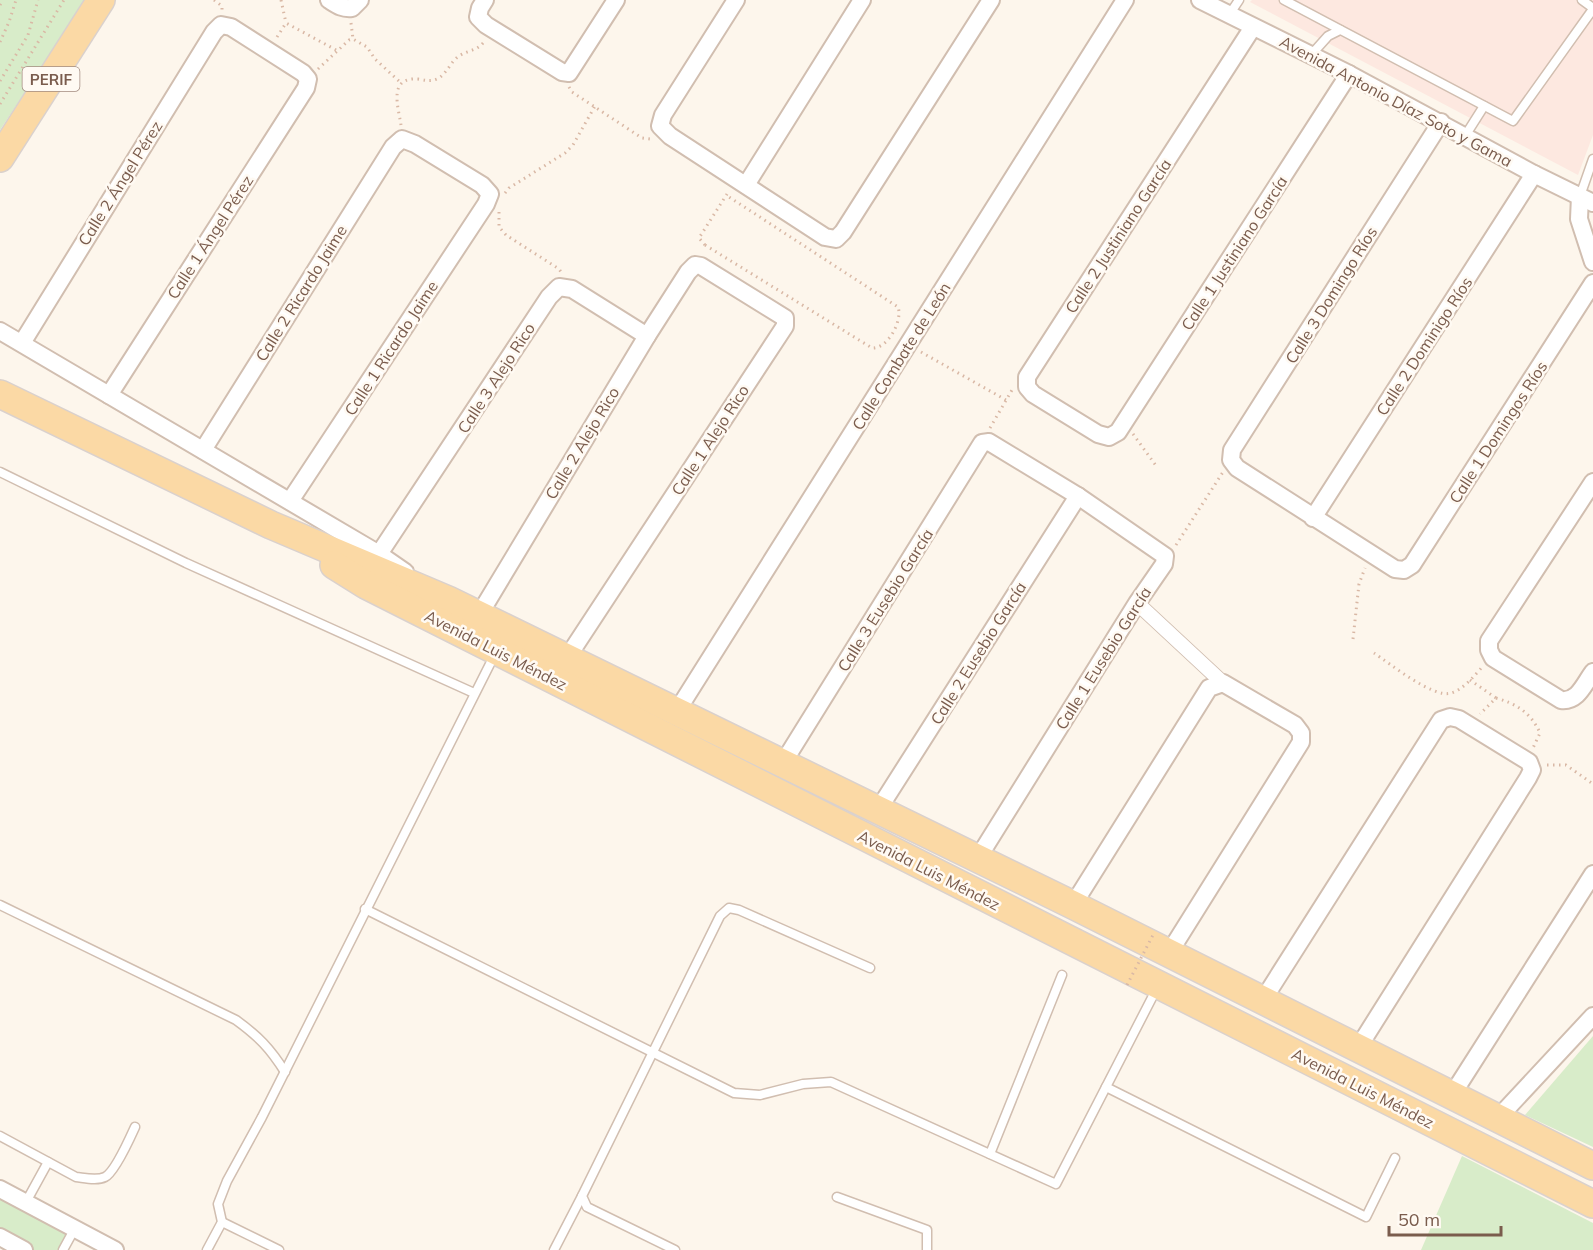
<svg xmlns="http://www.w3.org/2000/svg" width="1593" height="1250" viewBox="0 0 1593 1250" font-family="Mulish,sans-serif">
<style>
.commercial{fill:#fde8e0}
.green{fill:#d8ecc9}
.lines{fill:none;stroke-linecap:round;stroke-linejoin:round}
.service-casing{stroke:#d1beb0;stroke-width:11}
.pedestrian-casing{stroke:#d1beb0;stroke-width:16}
.minor-casing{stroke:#d1beb0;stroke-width:20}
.primary-casing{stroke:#dad1cd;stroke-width:30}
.path{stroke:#d9b8a5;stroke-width:3;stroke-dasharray:1.5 4.5;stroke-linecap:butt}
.service{stroke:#fff;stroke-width:8}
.pedestrian{stroke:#fff;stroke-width:14}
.minor{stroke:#fff;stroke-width:16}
.primary{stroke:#fbd9a5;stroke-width:27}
.path-bridge{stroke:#d9b8a5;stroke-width:3;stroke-dasharray:1.5 4.5;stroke-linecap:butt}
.labels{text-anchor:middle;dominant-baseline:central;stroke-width:5;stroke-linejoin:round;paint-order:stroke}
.shield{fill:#fffaf3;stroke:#a28b7f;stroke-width:1.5}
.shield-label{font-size:15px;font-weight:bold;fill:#7a5c4d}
.street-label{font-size:16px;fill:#7a5c4d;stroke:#fffaf3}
</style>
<rect width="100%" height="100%" fill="#fdf6ec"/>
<polygon class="commercial" points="1252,0 1593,0 1593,135 1578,175 1250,2"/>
<g class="green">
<polygon points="0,0 86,0 0,130"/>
<polygon points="1593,1036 1593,1147 1525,1115"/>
<polygon points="1462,1156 1593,1223 1593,1250 1421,1250"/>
<polygon points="0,1191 76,1228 63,1250 24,1250 0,1237"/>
</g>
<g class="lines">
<g class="service-casing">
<g id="service">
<polyline points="1284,0 1513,121 1593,9"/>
<polyline points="1582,0 1593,8"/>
<polyline points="1229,15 1239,0"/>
<polyline points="1311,55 1328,36 1340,30"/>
<polyline points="1465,136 1484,106"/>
<polyline points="1580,196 1593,159"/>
<polyline points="0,472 186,563 474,693"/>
<path d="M 0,905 L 236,1020 C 258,1036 270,1048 285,1072"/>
<polyline points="365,909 734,1093 760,1095 803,1084 831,1082 1056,1184 1157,988"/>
<polyline points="1106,1087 1366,1217 1395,1158"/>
<path d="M 0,1136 L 76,1177 C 85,1178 97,1181 105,1177 C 115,1172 130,1138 135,1127"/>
<polyline points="990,1154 1062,975"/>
<polyline points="837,1197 927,1230 927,1250"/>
<polyline points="26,1202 48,1162"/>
<polyline points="222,1222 279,1250"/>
<polyline points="63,1250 75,1228"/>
<polyline points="207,1250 222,1222 218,1204 227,1181 262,1117 495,654"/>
<polyline points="554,1250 582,1196"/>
<polyline points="675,1250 587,1207 582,1196 720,916 729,908 739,910 870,968"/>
</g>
</g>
<g class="pedestrian-casing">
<polyline id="pedestrian" points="1137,603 1223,683"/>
</g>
<g class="minor-casing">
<g id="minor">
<path d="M 329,0 C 337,5 342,9 352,8 L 360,0"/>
<polyline points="485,0 480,8 478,17 486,25 562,72 569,73 616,0"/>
<polyline points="736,0 663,115 660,126 670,136 825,237 836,239 843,232 991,0"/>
<polyline points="1200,0 1349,74 1534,174 1593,203"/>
<polyline points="1253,27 1027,377 1027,387 1033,394 1098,434 1109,437 1118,432 1349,74"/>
<polyline points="1441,122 1232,450 1231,460 1237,468 1395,569 1404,570 1412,565 1593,283"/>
<polyline points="746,185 862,0"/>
<polyline points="1580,196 1579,219 1593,262"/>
<polyline points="0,331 379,554 405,572"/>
<polyline points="22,343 214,32 221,25 231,27 303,73 308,79 306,88 109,395"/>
<polyline points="203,450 393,147 402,139 415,144 482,185 490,194 486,204 290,501"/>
<path d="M 1593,482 L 1489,641 L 1489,650 L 1493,658 L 1561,700 C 1578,702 1584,684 1593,672"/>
<polyline points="1313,518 1534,174"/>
<polyline points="379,554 549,297 559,287 572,289 647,336"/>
<polyline points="479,615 647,336 688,272 695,265 701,266 785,318 785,326 567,658"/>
<polyline points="677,711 1125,0"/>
<polyline points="783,763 982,443 989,442 1078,496 1165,556 1164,564 1137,603 978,858"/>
<polyline points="878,810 1078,496"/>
<polyline points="1073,905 1209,688 1223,683 1295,725 1301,733 1301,742 1169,953"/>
<polyline points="1263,1000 1441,720 1450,717 1459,719 1529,762 1532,770 1528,778 1358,1048"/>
<polyline points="1452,1095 1593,874"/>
<polyline points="1498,1118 1593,1016"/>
<polyline points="0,1189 115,1250"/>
<polyline points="0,1237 24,1250"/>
</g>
</g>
<g class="primary-casing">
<g id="primary">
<polyline points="0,158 101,0"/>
<polyline points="0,394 271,525 448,600 1073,905 1593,1166"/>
<polyline points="334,565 366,585 1593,1204"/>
</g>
</g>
<g class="path">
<polyline points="214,0 222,6 222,12"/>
<polyline points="281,0 286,23"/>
<polyline points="0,5 3,0"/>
<polyline points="351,23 353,39"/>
<polyline points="277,37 286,23 338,51"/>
<polyline points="0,42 9,22 16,0"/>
<polyline points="318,69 349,40 353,39 367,47 375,59 401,83"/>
<polyline points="0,81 28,35 38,0"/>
<polyline points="569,87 572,92 642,138 650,139"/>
<polyline points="0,104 64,0"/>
<path d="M 401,125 C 398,106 388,77 418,79 C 425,80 430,82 437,79 C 447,74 451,61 459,56 C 468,50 477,51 484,42"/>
<polyline points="505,193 509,188 565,153 573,145 595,106"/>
<polyline points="499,212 499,227 506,235 559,269 561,272"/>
<path d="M 705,245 L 872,348 C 888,349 903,320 898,307 L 726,195"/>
<polyline points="705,245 699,238 727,194"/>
<polyline points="921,352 1006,400"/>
<polyline points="990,428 1012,390"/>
<polyline points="1133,434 1157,467"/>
<polyline points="1176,545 1223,472"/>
<polyline points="1353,639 1359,584 1365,568"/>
<path d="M 1374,653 C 1389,663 1434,699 1451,693 C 1463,690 1475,675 1483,666"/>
<polyline points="1470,680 1496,698 1480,714"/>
<path d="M 1496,698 C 1517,704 1531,713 1540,733 L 1533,748"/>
<polyline points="1547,765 1566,765 1593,784"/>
</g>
<use href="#service" class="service"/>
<use href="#pedestrian" class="pedestrian"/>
<use href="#minor" class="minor"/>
<use href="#primary" class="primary"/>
<polyline class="path-bridge" points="1127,985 1153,935"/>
</g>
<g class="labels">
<rect class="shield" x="22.5" y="67" width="57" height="24" rx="4.5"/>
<g class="shield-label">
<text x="51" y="79">PERIF</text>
</g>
<g class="street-label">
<text transform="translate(1396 101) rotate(28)">Avenida Antonio Díaz Soto y Gama</text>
<text transform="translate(120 183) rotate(-58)">Calle 2 Ángel Pérez</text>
<text transform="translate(1118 236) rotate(-57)">Calle 2 Justiniano García</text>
<text transform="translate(210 237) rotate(-57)">Calle 1 Ángel Pérez</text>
<text transform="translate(1234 253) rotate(-57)">Calle 1 Justiniano García</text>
<text transform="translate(301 293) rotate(-58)">Calle 2 Ricardo Jaime</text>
<text transform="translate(1331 295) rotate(-58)">Calle 3 Domingo Ríos</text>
<text transform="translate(1424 346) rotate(-57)">Calle 2 Dominigo Ríos</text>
<text transform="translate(391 348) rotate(-57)">Calle 1 Ricardo Jaime</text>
<text transform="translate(901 356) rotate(-58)">Calle Combate de León</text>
<text transform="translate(496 378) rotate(-57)">Calle 3 Alejo Rico</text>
<text transform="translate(1498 432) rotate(-57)">Calle 1 Domingos Ríos</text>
<text transform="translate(710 440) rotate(-57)">Calle 1 Alejo Rico</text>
<text transform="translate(582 443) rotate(-59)">Calle 2 Alejo Rico</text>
<text transform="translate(885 600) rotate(-58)">Calle 3 Eusebio García</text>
<text transform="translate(496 650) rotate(27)">Avenida Luis Méndez</text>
<text transform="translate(978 653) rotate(-58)">Calle 2 Eusebio García</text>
<text transform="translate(1103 658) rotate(-58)">Calle 1 Eusebio García</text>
<text transform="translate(929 870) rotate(27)">Avenida Luis Méndez</text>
<text transform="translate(1363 1088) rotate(27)">Avenida Luis Méndez</text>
</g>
</g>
<path d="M1389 1226v9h112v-9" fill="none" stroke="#7a5c4d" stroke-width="3"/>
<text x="1398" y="1226" font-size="18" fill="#7a5c4d" stroke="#fffaf3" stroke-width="4.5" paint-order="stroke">50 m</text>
</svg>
